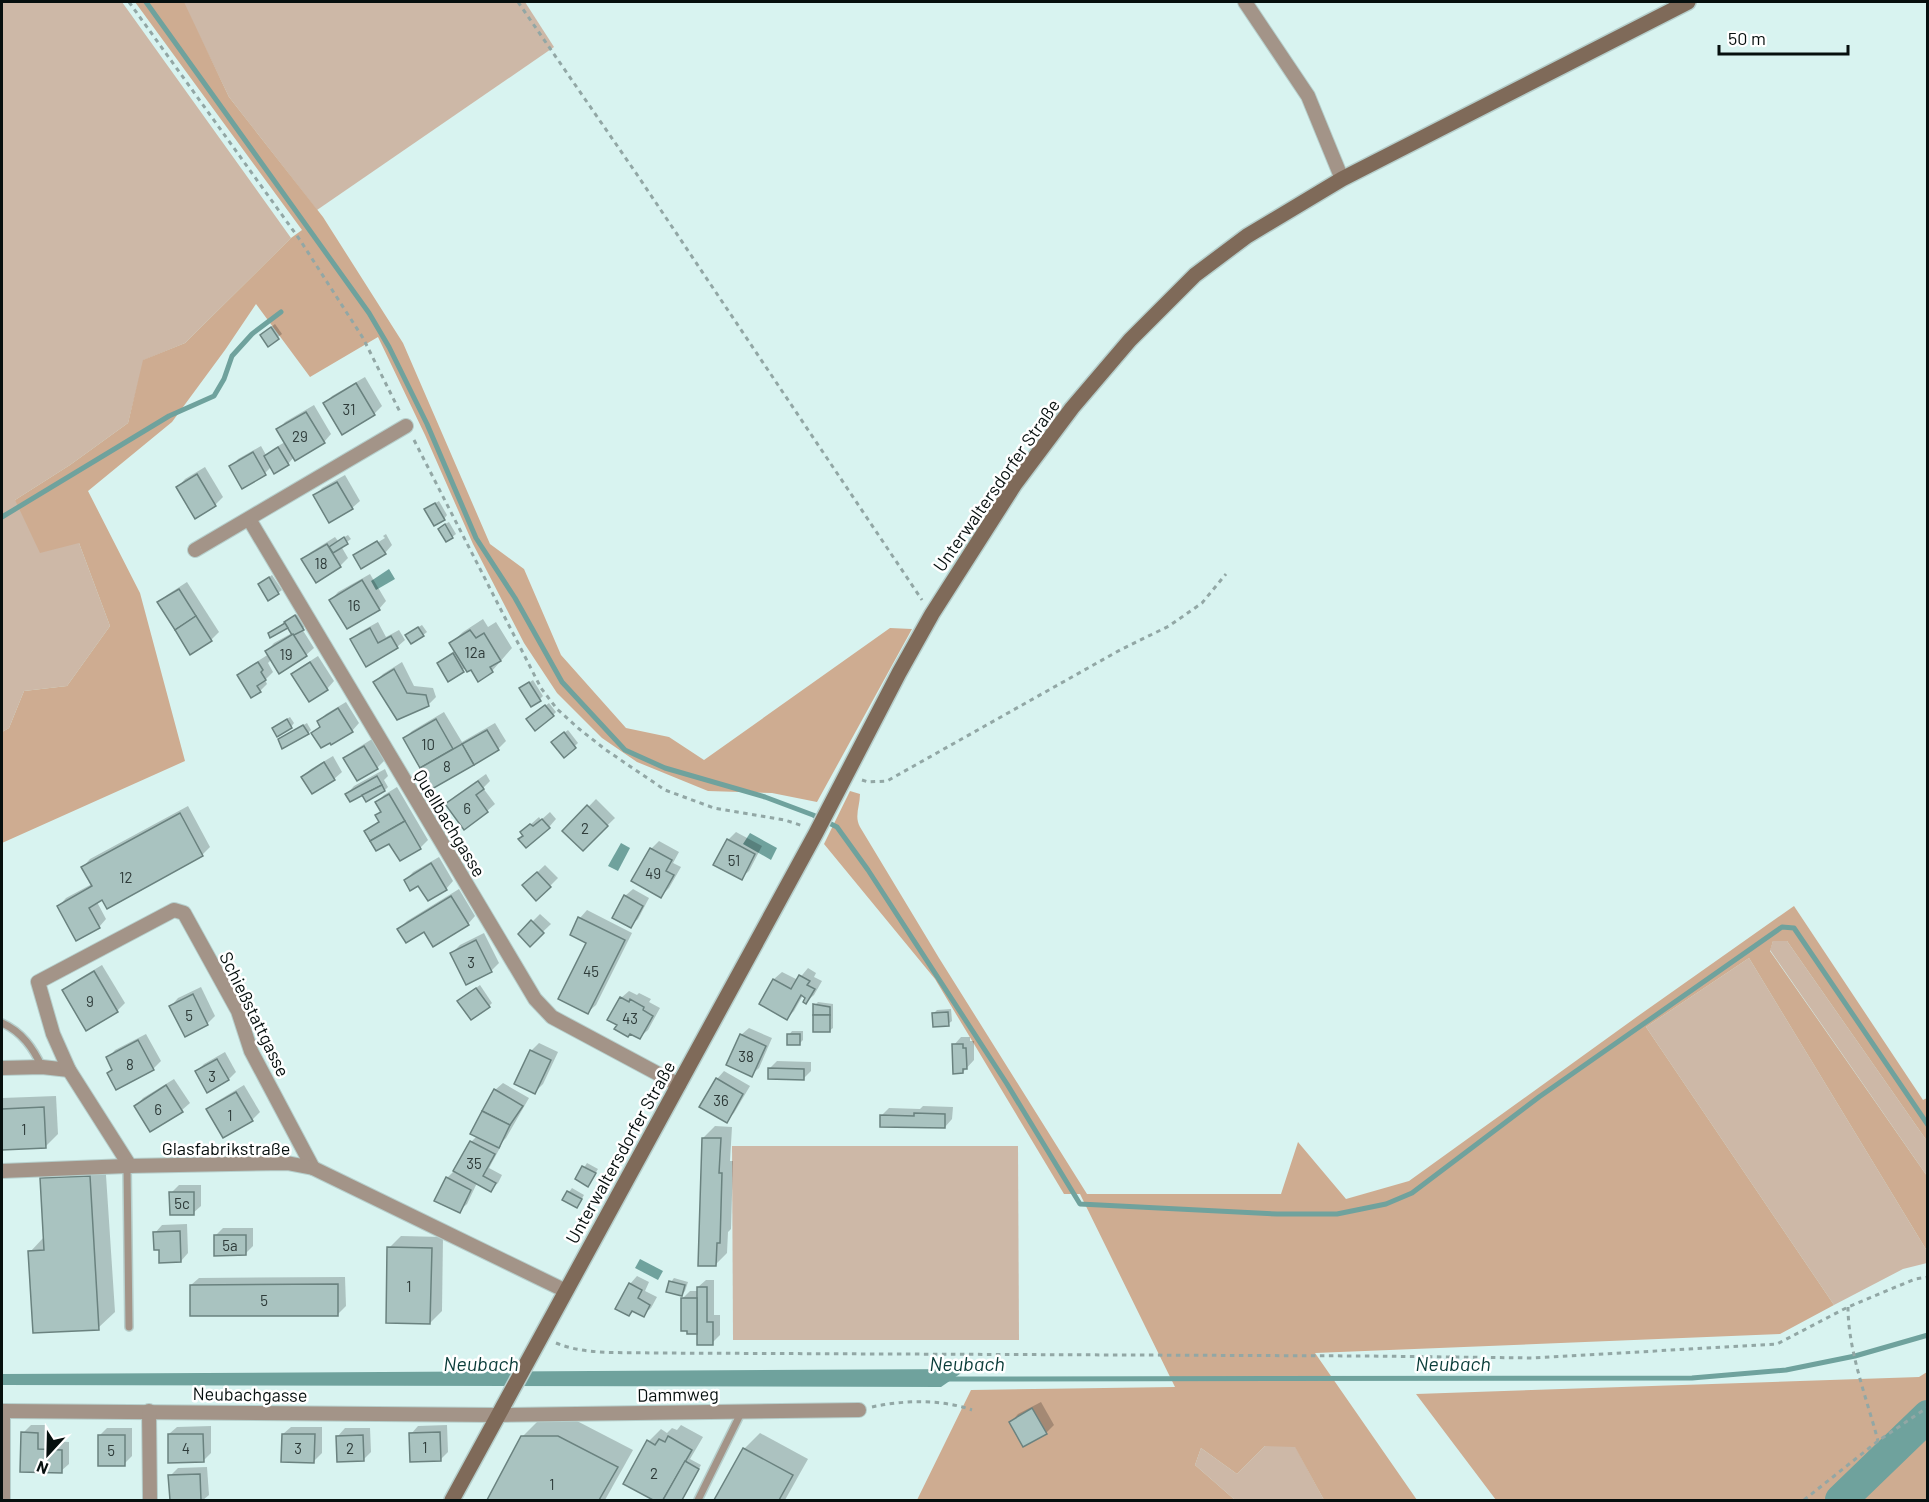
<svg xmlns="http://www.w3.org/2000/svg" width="1929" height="1502" viewBox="0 0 1929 1502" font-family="Barlow,sans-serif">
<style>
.green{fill:#cdb8a7}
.forest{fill:#ceac91}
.water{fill:#6fa29d}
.shadow{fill:#0003}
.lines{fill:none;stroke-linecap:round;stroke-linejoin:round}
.stream{stroke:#6fa29d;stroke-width:5}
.river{stroke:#6fa29d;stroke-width:32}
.building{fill:#a9c3c0;stroke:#6a827f;stroke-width:1.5}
.lane-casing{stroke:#b6cfcc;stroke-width:10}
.street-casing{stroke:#b6cfcc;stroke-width:16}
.secondary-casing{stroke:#b6cfcc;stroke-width:18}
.path{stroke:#92a7a5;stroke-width:3;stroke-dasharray:4.5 4.5;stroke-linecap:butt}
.lane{stroke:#a39488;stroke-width:7}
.street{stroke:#a39488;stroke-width:14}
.secondary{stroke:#7f6a59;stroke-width:15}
.labels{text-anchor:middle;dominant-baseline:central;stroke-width:5;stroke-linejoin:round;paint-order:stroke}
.number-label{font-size:15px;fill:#2f3c3a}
.street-label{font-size:18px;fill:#060f0e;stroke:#fff}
.water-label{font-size:20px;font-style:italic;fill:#093b38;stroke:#fff}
</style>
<rect width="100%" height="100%" fill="#d8f3f0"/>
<g class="green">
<polygon points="2,2 122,2 291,238 185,343 144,360 128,423 70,465 15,500 79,543 110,626 67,686 24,691 9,728 2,732"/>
<polygon points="183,2 525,2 554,47 317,210 229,97"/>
<polygon points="1773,941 1787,941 1927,1141 1927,1176 1770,950"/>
<polygon points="1749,958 1927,1251 1927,1263 1903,1269 1834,1305 1646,1027"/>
<polygon points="732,1146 1018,1146 1019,1340 733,1340"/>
<polygon points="1265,1446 1295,1446 1324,1500 1235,1500 1195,1465 1201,1448 1237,1474"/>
</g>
<g class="forest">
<polygon points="135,2 184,2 229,97 323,217 403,343 490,544 524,569 561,655 626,728 669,737 704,760 890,628 912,629 817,802 772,793 708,791 637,762 602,738 557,693 524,643 473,544 425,435 378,337 310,377 256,304 225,350 172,422 88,491 140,593 185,761 2,843 2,732 9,728 24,691 67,686 110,626 79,543 40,553 15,500 70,465 128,423 143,360 185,343 291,238 302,230"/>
<path d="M 850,791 L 860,794 C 860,806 854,816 860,827 L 939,958 L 1087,1194 L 1281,1194 L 1298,1142 L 1346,1199 L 1409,1181 L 1638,1016 L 1794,906 L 1923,1100 L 1927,1098 L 1927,1141 L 1787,941 L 1773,941 L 1770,951 L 1927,1176 L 1927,1251 L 1749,958 L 1646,1027 L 1834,1305 L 1780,1334 L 1315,1353 L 1417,1500 L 1324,1500 L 1295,1447 L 1265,1446 L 1237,1474 L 1201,1448 L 1195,1465 L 1235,1500 L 917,1500 L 971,1390 L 1175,1387 L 1080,1194 L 1064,1194 L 935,979 L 824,844 Z"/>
<polygon points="1927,1372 1927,1500 1496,1500 1416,1394 1919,1377"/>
</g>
<g class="water">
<polygon points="389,569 395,579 376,590 371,581"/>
<polygon points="750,833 777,848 771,860 743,844"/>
<polygon points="621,843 630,848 618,871 608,866"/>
<polygon points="640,1259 663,1271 658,1280 635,1268"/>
<polygon points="967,1369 941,1387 2,1385 2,1374"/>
</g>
<g class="shadow">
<polygon points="275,324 282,334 268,345 261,335"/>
<polygon points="365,377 382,406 374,414 342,433 325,404 332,396"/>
<polygon points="314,405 331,434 324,442 294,457 288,464 272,466 265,473 231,467 238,459 261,446 266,455 273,449 285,442 278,430 285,422"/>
<polygon points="205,467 223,497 215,505 195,517 178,487 185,479"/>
<polygon points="345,475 360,501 352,508 315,496 322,488"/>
<polygon points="439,501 447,515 444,519 430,506"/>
<polygon points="449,522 456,534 452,537 443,525"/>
<polygon points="386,534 392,545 385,553 355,556 362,549 362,552 385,538 383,536"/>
<polygon points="348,535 351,539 341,546 348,558 340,566 303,559 311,552 335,537 338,541"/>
<polygon points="370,574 386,601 379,609 331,600 338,592"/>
<polygon points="272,575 282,590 278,593 260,584"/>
<polygon points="187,582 219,632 211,640 159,603 167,595"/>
<polygon points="299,613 306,625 302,629 314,648 306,655 272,659 268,663 273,672 265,680 267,684 260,691 239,675 247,668 269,654 267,651 274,643 292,633 288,626 269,633"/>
<polygon points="483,619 488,627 496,622 512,648 492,671 466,667 449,680 439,663 455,650 451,643 463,632"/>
<polygon points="378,622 386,637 399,630 405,640 397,647 352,639 360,632"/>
<polygon points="422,625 427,632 423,635 410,632"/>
<polygon points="318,656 334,681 327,689 293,675 301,667"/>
<polygon points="402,662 414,686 433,688 436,697 429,704 397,718 375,682 383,674"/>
<polygon points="533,680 543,696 540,699 521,688"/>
<polygon points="346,702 359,723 352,731 313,733 321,725 319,721 326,714"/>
<polygon points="549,703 556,712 553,715 532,716"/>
<polygon points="444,712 462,742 495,723 506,741 498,749 432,787 404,739 412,731"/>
<polygon points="290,717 294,723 291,727 277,725"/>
<polygon points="307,723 311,730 308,733 279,739"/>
<polygon points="568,730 578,743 564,756 556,739"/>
<polygon points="372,739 385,760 377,768 345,759 353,751"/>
<polygon points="333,756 342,772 334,779 303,777 311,769"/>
<polygon points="385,769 388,776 384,780 388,787 385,790 347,794 354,786"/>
<polygon points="486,774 490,781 483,788 495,804 487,811 447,804 455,796"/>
<polygon points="397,787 428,840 420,848 366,831 380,820 377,815 382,811 377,802 384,795"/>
<polygon points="596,799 615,818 583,849 565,831"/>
<polygon points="188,806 210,847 202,855 107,907 103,898 97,902 106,919 99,927 59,906 66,898 92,884 83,867 90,859"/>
<polygon points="550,812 556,819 549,827 524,835 530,825 539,817 541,820"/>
<polygon points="736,832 762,846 749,871 741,878 728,840"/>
<polygon points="659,841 679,852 673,863 681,867 669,888 661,896 651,849"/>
<polygon points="439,857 453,881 446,889 406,880 413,872"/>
<polygon points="545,865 558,878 537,899 524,885"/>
<polygon points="459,889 475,916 468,924 424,930 399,929 407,921"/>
<polygon points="633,889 649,898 638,919 630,926 625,896"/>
<polygon points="587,910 632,933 596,1005 588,1012 588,942 580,918"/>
<polygon points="540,914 551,924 530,944 520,934"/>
<polygon points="484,933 499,963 491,971 452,953 460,945"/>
<polygon points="102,965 125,1003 117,1011 64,990 72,983"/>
<polygon points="808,968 816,973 814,977 822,981 814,995 806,1002 807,997 803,995 794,1011 787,1018 761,1004 774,979 782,972 798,980"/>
<polygon points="480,985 492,1003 489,1006 462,998"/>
<polygon points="201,987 215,1016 208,1023 185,1035 171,1006 178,998"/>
<polygon points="629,991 637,995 639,993 651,999 649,1002 660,1008 648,1030 640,1037 619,1025 621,998"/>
<polygon points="818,1002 833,1004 833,1028 829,1031 815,1005"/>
<polygon points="951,1009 952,1021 948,1024 933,1014 937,1010"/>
<polygon points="749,1028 772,1038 759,1068 751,1075 741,1035"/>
<polygon points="792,1031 803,1031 803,1040 799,1044 789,1035"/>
<polygon points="146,1034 161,1061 153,1069 117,1088 113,1069 108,1058 115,1050"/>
<polygon points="961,1037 970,1037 970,1041 974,1041 974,1060 963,1072 954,1045"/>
<polygon points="539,1043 558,1052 543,1084 535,1092 531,1051"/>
<polygon points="225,1052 236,1072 229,1079 207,1091 197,1071 204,1064"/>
<polygon points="777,1061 811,1062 811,1071 803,1079 770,1068"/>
<polygon points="724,1071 750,1086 734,1113 726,1121 717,1079"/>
<polygon points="174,1079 190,1103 182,1110 136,1106 143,1098"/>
<polygon points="503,1083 529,1098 506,1138 499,1145 501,1146 489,1168 502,1175 498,1183 490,1190 477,1183 467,1204 459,1211 447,1178 455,1170 471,1142 477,1136 495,1090"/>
<polygon points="244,1085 260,1112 252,1120 224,1136 208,1109 216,1102"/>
<polygon points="56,1096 58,1134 46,1146 2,1149 2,1098"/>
<polygon points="923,1106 953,1107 952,1119 945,1127 881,1116 889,1108 920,1109"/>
<polygon points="715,1126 732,1127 730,1161 733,1161 731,1229 728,1232 727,1253 715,1265 703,1138"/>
<polygon points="105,1160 115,1312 98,1328 30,1252 45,1236 42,1179 58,1163"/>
<polygon points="587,1163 598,1169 588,1185 577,1179"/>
<polygon points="179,1185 201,1185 201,1206 193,1213 171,1193"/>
<polygon points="572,1188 584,1195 580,1202 564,1199"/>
<polygon points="187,1224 188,1253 181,1261 155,1233 162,1225"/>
<polygon points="223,1228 253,1228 253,1246 245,1254 215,1236"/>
<polygon points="401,1236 443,1237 442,1311 430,1323 389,1248"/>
<polygon points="637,1276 649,1282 645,1291 657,1297 651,1308 643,1315 633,1310 629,1315 630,1284"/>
<polygon points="345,1277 346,1306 338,1314 191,1285 199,1278"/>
<polygon points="674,1278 688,1282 685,1291 682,1295 671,1282"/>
<polygon points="706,1280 714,1280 714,1315 720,1315 720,1335 712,1343 698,1332 682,1299 690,1291 698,1291 698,1287"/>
<polygon points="1041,1402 1054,1425 1046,1433 1011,1422 1018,1414"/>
<polygon points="539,1420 575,1420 633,1450 605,1500 489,1500 523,1436"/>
<polygon points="31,1425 45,1425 45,1441 69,1442 69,1464 61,1471 22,1470 23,1433"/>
<polygon points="447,1425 448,1452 440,1460 411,1434 418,1426"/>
<polygon points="681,1425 703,1437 690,1459 701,1465 682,1500 665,1500 665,1499 663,1500 656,1500 625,1484 649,1441 661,1429 667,1433 672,1428 677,1430"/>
<polygon points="211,1426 211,1453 203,1461 169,1434 177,1427"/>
<polygon points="291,1427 322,1427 322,1453 314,1461 283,1434"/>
<polygon points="107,1428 132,1428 132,1456 124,1464 99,1436"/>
<polygon points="345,1428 370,1428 371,1452 363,1460 338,1436"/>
<polygon points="760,1433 808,1459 785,1500 716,1500 744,1449"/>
<polygon points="207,1467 209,1495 203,1500 171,1500 170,1476 178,1468"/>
</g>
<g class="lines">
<g class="stream">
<polyline points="146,2 369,313 389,347 427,424 476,538 515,598 562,682 625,750 665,768 765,797 813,815 837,827 868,870 1007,1084 1080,1204 1277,1214 1337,1214 1386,1204 1412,1193 1539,1097 1782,927 1794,928 1928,1125"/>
<polyline points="2,517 169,416 214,396 224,379 232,356 252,334 281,312"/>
<polyline points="947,1379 1692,1378 1786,1370 1855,1356 1928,1335"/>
</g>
<polyline class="river" points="1841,1500 1928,1416"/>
</g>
<g class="building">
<polygon points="271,327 279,339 268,347 260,335"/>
<polygon points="356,383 375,415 342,435 323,403"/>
<polygon points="306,412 325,443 295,461 276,429"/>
<polygon points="278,447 289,465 274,474 264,456"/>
<polygon points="253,452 266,475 242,489 229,466"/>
<polygon points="197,474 216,506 195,519 176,487"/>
<polygon points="337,482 353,509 329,523 313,495"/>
<polygon points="435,503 445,520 434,526 424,509"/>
<polygon points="445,524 453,538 446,542 438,529"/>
<polygon points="344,537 348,544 333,553 329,547"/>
<polygon points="377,541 386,554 361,569 353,555"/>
<polygon points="327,544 341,567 316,583 301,559"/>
<polygon points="269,577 279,594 268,601 258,584"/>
<polygon points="362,580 380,610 347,629 329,600"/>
<polygon points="179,589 196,616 175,630 157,602"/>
<polygon points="295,615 304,630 294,635 292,635 284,622"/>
<polygon points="196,616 212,641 190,655 175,630"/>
<polygon points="285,623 288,628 270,638 268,633"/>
<polygon points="418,627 424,636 411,644 405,635"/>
<polygon points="370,628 378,643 391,636 398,648 366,667 350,639"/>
<polygon points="470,630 476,638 484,633 501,661 490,667 493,672 478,682 471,670 467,672 449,643"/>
<polygon points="293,634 307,656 279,674 265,651"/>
<polygon points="453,653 464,672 448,682 437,663"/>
<polygon points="258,662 263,670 261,672 266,680 257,686 261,692 251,698 237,675"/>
<polygon points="310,662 328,690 309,702 291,674"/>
<polygon points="394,669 407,693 426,695 429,706 397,720 373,682"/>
<polygon points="529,682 541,701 531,707 519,688"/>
<polygon points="545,705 554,716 535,731 526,719"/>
<polygon points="338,708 353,732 331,745 330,743 321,748 311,733 320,727 317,721"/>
<polygon points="287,719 292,728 277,737 272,728"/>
<polygon points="436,719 453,749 420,768 403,738"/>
<polygon points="303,725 309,734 282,749 278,739"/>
<polygon points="487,730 499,750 474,765 462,744"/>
<polygon points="564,732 576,748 564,758 551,742"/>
<polygon points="462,744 474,765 432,789 420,768"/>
<polygon points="364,746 378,769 357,781 343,758"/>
<polygon points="324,762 335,780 312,794 301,777"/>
<polygon points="377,776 382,785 350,802 345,794"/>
<polygon points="478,781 484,789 476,795 488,812 464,830 445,804"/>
<polygon points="382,785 385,791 366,802 362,795"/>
<polygon points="389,794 405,821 370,841 364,831 379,822 375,815 381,812 375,802"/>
<polygon points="587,805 608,826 583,851 562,831"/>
<polygon points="180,813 203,856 107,909 102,900 89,908 100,928 76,941 57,906 92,886 81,867"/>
<polygon points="542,819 550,828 526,848 518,839 523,836 520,832 530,824 533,826"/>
<polygon points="405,821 421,849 400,861 389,844 376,851 370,841"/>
<polygon points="727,839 755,854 742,880 713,865"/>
<polygon points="650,848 672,860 666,871 674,875 661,898 631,881"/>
<polygon points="431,863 447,890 428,901 418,886 410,891 404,880"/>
<polygon points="537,872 551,887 536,901 522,885"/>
<polygon points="624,895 643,906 631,928 612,918"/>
<polygon points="451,896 469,925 433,947 424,932 406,943 397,929"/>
<polygon points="578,917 625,940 588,1014 558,999 586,943 570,935"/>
<polygon points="531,920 544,933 530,947 518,934"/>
<polygon points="476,940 492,972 466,985 450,953"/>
<polygon points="94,971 118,1012 86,1031 62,990"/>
<polygon points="799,975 810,981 807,985 815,989 806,1004 803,1002 805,998 801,995 787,1020 759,1004 773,979 791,989"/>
<polygon points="476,988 490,1007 471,1020 457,1001"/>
<polygon points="193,994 208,1025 185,1037 169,1006"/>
<polygon points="620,997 629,1002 630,999 644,1007 643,1010 653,1016 640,1039 630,1034 628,1037 614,1029 617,1025 607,1020"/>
<polygon points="813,1004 830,1007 830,1015 813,1015"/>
<polygon points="948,1012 949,1026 933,1027 932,1013"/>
<rect x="813" y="1015" width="17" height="17"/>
<polygon points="740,1034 766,1046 752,1077 726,1065"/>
<rect x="787" y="1034" width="13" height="11"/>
<polygon points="138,1040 154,1070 116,1090 107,1073 112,1070 106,1057"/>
<polygon points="952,1044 963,1044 963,1048 966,1048 967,1069 963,1069 963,1073 953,1074"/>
<polygon points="530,1050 551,1060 535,1094 514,1084"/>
<polygon points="217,1059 229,1080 207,1093 195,1071"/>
<polygon points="768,1068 804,1069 804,1080 768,1079"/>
<polygon points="716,1078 743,1094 727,1123 699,1107"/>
<polygon points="166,1085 183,1112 150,1132 134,1106"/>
<polygon points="494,1089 523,1106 510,1125 482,1111"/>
<polygon points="236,1092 253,1121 223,1138 206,1109"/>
<polygon points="44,1107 46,1148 2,1150 2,1109"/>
<polygon points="482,1111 510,1125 499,1148 470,1134"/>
<polygon points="914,1113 945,1114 945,1128 880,1127 880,1115 914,1116"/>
<polygon points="702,1138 721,1138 719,1173 722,1173 720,1243 717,1243 716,1266 698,1266"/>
<polygon points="470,1141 495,1154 483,1176 496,1183 491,1192 453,1171"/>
<polygon points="582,1166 596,1173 588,1187 575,1179"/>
<polygon points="90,1176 99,1330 33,1333 28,1251 44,1250 40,1178"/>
<polygon points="446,1177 471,1190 460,1213 434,1201"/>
<polygon points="567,1191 582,1199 577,1208 562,1200"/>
<polygon points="169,1192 194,1192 194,1215 170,1215"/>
<polygon points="180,1231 181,1262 159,1263 159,1250 154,1250 153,1232"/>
<polygon points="214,1235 246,1235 246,1255 214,1256"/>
<polygon points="387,1247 432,1248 430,1324 386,1323"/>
<polygon points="669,1281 685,1285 682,1296 666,1292"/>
<polygon points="629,1283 642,1290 638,1298 650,1305 644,1317 632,1311 629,1316 615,1309"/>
<polygon points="338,1284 338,1316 190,1316 190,1285"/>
<polygon points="697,1287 707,1287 707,1322 713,1322 713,1345 697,1345"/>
<polygon points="681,1298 697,1298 697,1334 687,1334 687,1331 681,1331"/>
<polygon points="1032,1408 1047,1434 1023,1447 1009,1422"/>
<polygon points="21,1432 38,1433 38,1449 62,1450 62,1473 20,1472"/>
<polygon points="440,1432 441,1461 410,1462 409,1433"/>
<polygon points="168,1434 203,1434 204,1462 168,1463"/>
<polygon points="282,1434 315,1434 314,1463 281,1462"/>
<rect x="98" y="1435" width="27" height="31"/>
<polygon points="363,1435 364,1461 337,1462 336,1436"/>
<polygon points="521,1436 558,1436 618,1467 599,1500 487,1500"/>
<polygon points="668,1436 692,1450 663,1500 653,1500 623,1484 647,1440 655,1445 659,1439 665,1442"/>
<polygon points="743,1448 793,1475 779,1500 714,1500"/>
<polygon points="685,1461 699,1469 682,1500 663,1500"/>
<polygon points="200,1474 201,1500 170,1500 168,1475"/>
</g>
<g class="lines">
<g class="lane-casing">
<g id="lane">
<path d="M 2,1023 C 22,1032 33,1048 42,1067"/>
<polyline points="127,1166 129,1327"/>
<polyline points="698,1500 742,1411"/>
</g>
</g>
<g class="street-casing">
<g id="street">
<polyline points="1245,2 1308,96 1342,179"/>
<polyline points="249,519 535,999 552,1017 679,1085"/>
<polyline points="195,550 406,426"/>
<polyline points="2,1068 42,1067 69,1070"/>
<polyline points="130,1166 69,1070 53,1034 38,982 174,910 184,913 238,1011 251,1051 313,1168"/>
<polyline points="2,1171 127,1166 287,1163 313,1168 566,1291"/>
<polyline points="2,1411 499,1415 859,1410"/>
<polyline points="3,1411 3,1500"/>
<polyline points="149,1411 150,1500"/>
</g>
</g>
<g class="secondary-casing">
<polyline id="secondary" points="452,1500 816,833 899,673 932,614 1015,484 1072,408 1130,340 1195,275 1247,236 1342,179 1688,2"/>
</g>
<g class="path">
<polyline points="129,2 300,240 363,338 400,412"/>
<polyline points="518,2 638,176 922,600"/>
<polyline points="414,440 541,688 557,709 578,728 606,750 665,790 714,808 785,820 803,826"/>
<polyline points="862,780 868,782 887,781 1120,650 1169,626 1202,603 1226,574"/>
<path d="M 1848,1307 C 1848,1351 1867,1399 1878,1441"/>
<path d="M 556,1343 C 585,1355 620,1352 651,1353 L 1368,1356 L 1533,1358 L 1777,1344 L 1848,1307 L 1915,1279 L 1928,1277"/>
<path d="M 872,1407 C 904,1400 941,1399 972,1410"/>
<polyline points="1804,1500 1878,1441 1928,1407"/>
</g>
<use href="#lane" class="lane"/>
<use href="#street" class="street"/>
<use href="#secondary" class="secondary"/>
</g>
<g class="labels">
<g class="number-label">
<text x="349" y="409">31</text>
<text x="300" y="436">29</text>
<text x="321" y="563">18</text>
<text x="354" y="605">16</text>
<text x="475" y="652">12a</text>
<text x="286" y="654">19</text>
<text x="428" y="744">10</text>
<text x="447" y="766">8</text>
<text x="467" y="808">6</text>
<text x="585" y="828">2</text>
<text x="734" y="860">51</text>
<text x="653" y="873">49</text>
<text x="126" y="877">12</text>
<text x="471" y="962">3</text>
<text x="591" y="971">45</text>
<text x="90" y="1001">9</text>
<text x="189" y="1015">5</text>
<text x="630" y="1018">43</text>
<text x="746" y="1056">38</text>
<text x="130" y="1064">8</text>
<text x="212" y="1076">3</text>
<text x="721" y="1100">36</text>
<text x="158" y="1109">6</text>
<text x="230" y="1115">1</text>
<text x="24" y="1129">1</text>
<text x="474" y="1163">35</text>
<text x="182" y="1203">5c</text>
<text x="230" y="1245">5a</text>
<text x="409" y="1286">1</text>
<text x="264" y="1300">5</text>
<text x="425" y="1447">1</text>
<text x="186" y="1448">4</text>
<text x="298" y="1448">3</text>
<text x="350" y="1448">2</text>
<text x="111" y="1450">5</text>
<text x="654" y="1473">2</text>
<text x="552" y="1484">1</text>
</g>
<g class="street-label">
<text transform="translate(996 485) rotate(-55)">Unterwaltersdorfer Straße</text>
<text transform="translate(450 823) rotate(59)">Quellbachgasse</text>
<text transform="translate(255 1014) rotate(64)">Schießstattgasse</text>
<text x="226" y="1148">Glasfabrikstraße</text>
<text transform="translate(620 1152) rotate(-61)">Unterwaltersdorfer Straße</text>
<text transform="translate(250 1394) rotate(1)">Neubachgasse</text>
<text transform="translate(678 1394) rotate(-1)">Dammweg</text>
</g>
<g class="water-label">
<text x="481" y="1363">Neubach</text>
<text x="967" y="1363">Neubach</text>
<text x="1453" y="1363">Neubach</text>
</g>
</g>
<rect width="1929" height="1502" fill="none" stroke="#060f0e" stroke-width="6"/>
<g transform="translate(48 1454) rotate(202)" stroke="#ffffff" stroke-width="4.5" paint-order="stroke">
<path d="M0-4.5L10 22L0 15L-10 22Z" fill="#060f0e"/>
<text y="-9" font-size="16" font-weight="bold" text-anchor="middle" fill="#060f0e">N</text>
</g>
<path d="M1719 45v9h129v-9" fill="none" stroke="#060f0e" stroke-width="3"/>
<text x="1728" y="45" font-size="18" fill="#060f0e" stroke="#ffffff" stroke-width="4.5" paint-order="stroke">50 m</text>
</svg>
